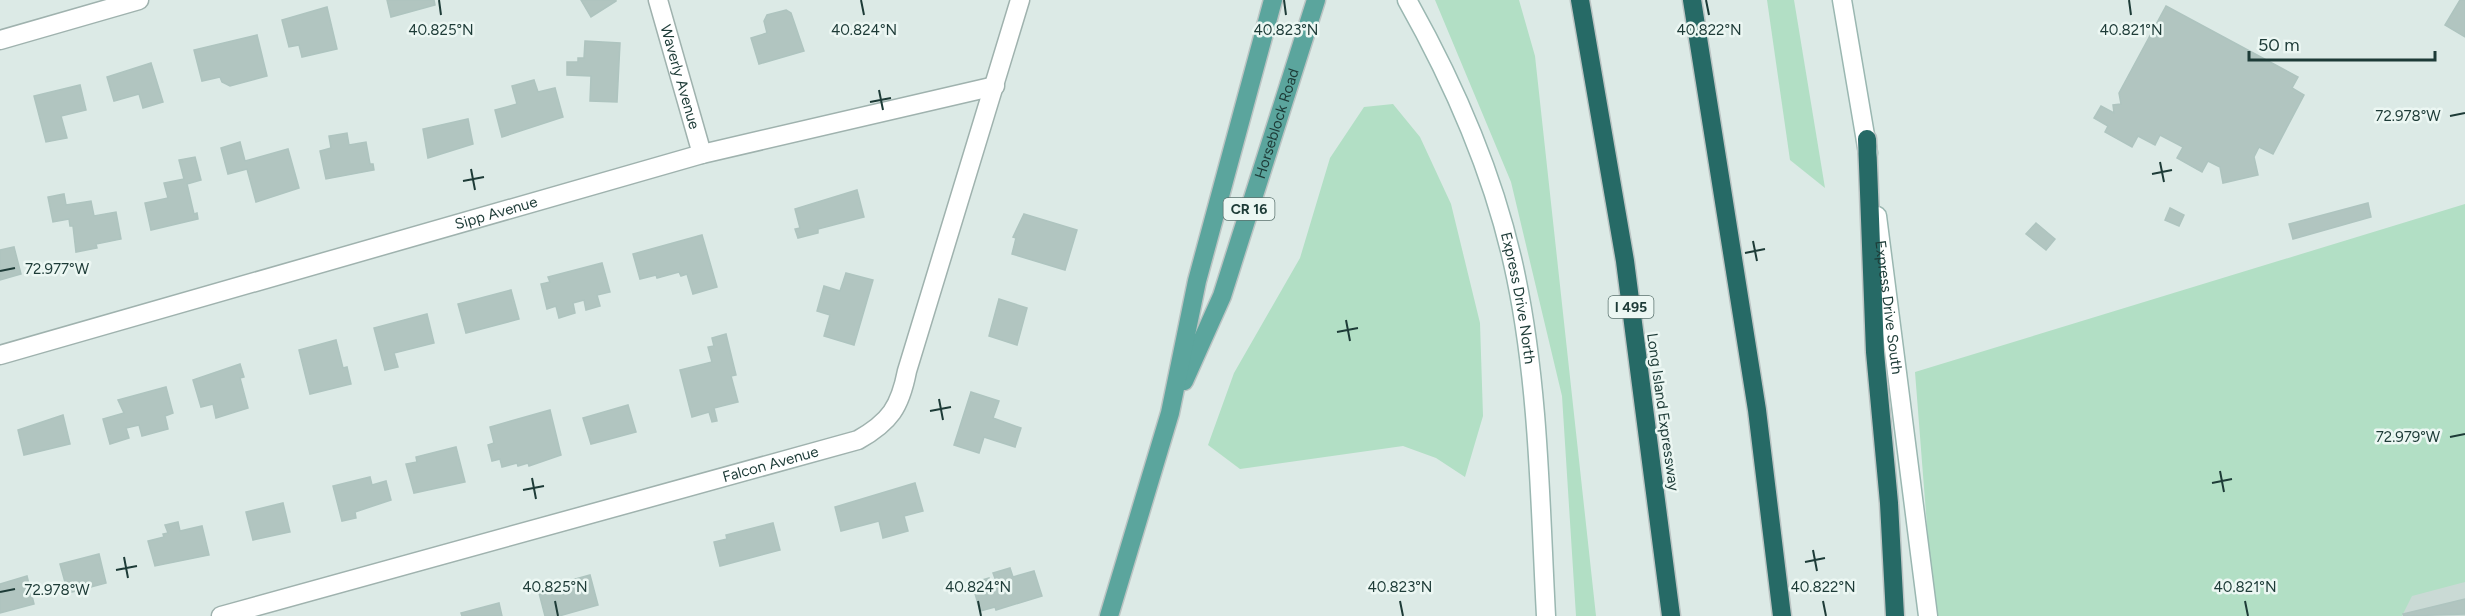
<svg xmlns="http://www.w3.org/2000/svg" width="2465" height="616" viewBox="0 0 2465 616" font-family="Figtree,sans-serif">
<style>
.built{fill:#cadad5}
.green{fill:#b2dfc5}
.building{fill:#b1c5c0;stroke:#aec4bf;stroke-width:1.5}
.lines{fill:none;stroke-linecap:round;stroke-linejoin:round}
.street-casing{stroke:#9fb2ae;stroke-width:21}
.secondary-casing{stroke:#9ab7b1;stroke-width:21}
.primary-casing{stroke:#bbc4c3;stroke-width:21}
.highway-casing{stroke:#bbc4c3;stroke-width:21}
.street{stroke:#fff;stroke-width:18}
.secondary{stroke:#fff;stroke-width:18}
.primary{stroke:#5ba59d;stroke-width:18}
.highway{stroke:#266a66;stroke-width:18}
.ticks{fill:none;stroke:#1d3b37;stroke-width:2}
.labels{text-anchor:middle;dominant-baseline:central;stroke-width:5;stroke-linejoin:round;paint-order:stroke}
.shield{fill:#ecf7f3;stroke:#5b736f;stroke-width:1.5}
.shield-label{font-size:14px;font-weight:bold;fill:#1d3b37}
.street-label{font-size:15px;fill:#1d3b37;stroke:#ecf7f3}
.ticks-label{font-size:15px;text-anchor:middle;fill:#1d3b37;stroke:#ecf7f3;stroke-width:5;stroke-linejoin:round;paint-order:stroke}
</style>
<rect width="100%" height="100%" fill="#dceae6"/>
<polygon class="built" points="2465,565 2465,616 2390,616 2383,591"/>
<g class="green">
<polygon points="1435,0 1519,0 1535,56 1596,616 1576,616 1562,396 1511,182"/>
<polygon points="1767,0 1794,0 1825,188 1790,160"/>
<polygon points="1393,104 1420,137 1451,204 1480,323 1483,416 1465,477 1436,458 1403,446 1240,469 1208,445 1234,373 1300,258 1330,158 1364,107"/>
<polygon points="2465,204 2465,582 2412,596 2402,616 1934,616 1915,372"/>
</g>
<g class="building">
<polygon points="387,0 434,0 435,5 391,17"/>
<polygon points="581,0 616,0 616,1 591,17"/>
<polygon points="2460,0 2465,0 2465,37 2445,25"/>
<polygon points="2166,6 2298,77 2292,88 2304,95 2273,154 2259,147 2254,157 2258,175 2223,183 2220,167 2208,161 2202,172 2177,158 2183,147 2160,135 2155,145 2138,136 2132,147 2105,132 2108,126 2094,118 2101,106 2114,113 2113,105 2121,104 2119,93"/>
<polygon points="327,7 337,49 302,57 299,45 289,47 282,20"/>
<polygon points="786,10 791,13 804,51 759,64 751,38 767,33 764,21 767,15"/>
<polygon points="257,35 267,76 230,86 222,82 220,77 202,81 194,50"/>
<polygon points="585,41 620,43 617,102 590,101 591,76 567,75 567,62 578,62 578,58 584,58"/>
<polygon points="151,63 163,102 143,108 139,94 114,101 107,77"/>
<polygon points="534,80 538,92 555,88 563,117 502,137 495,110 517,104 512,86"/>
<polygon points="80,85 86,110 61,116 67,138 46,142 34,96"/>
<polygon points="468,119 473,144 428,158 423,129"/>
<polygon points="347,133 349,145 366,142 370,164 373,164 374,170 326,179 320,151 331,148 329,136"/>
<polygon points="240,142 245,161 288,149 299,188 256,202 247,169 228,174 221,148"/>
<polygon points="195,157 201,180 187,184 194,214 197,213 198,219 151,230 145,203 168,198 164,183 184,179 179,160"/>
<polygon points="857,190 864,217 818,229 818,233 798,238 795,229 800,228 795,209"/>
<polygon points="64,194 66,205 91,201 94,216 116,212 121,239 96,244 97,248 76,252 73,226 70,226 69,219 53,222 48,197"/>
<polygon points="2368,203 2371,217 2293,239 2289,224"/>
<polygon points="2170,208 2184,215 2179,226 2165,220"/>
<polygon points="1024,214 1077,230 1065,270 1012,254 1016,238 1013,237"/>
<polygon points="2036,223 2055,239 2046,250 2026,234"/>
<polygon points="702,235 717,287 693,294 687,274 681,276 679,272 657,278 656,275 640,279 633,254"/>
<polygon points="14,247 21,274 0,280 0,250"/>
<polygon points="602,263 610,292 597,295 600,306 586,310 584,300 573,303 575,313 559,318 556,306 547,309 541,284 550,282 548,277"/>
<polygon points="846,273 873,280 854,345 824,336 830,315 817,311 824,286 840,291"/>
<polygon points="511,290 519,319 466,333 458,304"/>
<polygon points="999,299 1027,308 1017,345 989,336"/>
<polygon points="427,314 434,343 394,353 398,367 385,370 374,328"/>
<polygon points="726,334 736,375 731,376 738,402 714,408 717,421 712,422 709,412 692,417 680,370 712,362 708,347 714,346 712,338"/>
<polygon points="336,340 343,368 347,367 351,384 310,394 299,350"/>
<polygon points="240,364 244,377 240,378 248,408 216,418 213,404 201,407 193,380"/>
<polygon points="166,387 173,413 165,416 168,429 142,436 139,425 126,428 129,438 110,444 103,419 124,413 118,400"/>
<polygon points="971,392 999,401 993,418 1021,428 1015,447 984,437 979,453 954,445"/>
<polygon points="628,405 636,432 591,444 583,418"/>
<polygon points="550,410 561,455 529,466 528,463 518,466 517,463 502,467 500,459 492,461 488,445 494,443 490,427"/>
<polygon points="63,415 70,444 24,455 18,430"/>
<polygon points="456,447 465,482 414,493 406,464 417,462 416,457"/>
<polygon points="370,477 372,485 386,481 391,500 355,512 356,518 342,521 333,486"/>
<polygon points="915,483 923,511 904,516 908,531 883,538 879,521 841,531 835,507"/>
<polygon points="283,503 290,532 253,540 246,512"/>
<polygon points="178,522 180,531 202,526 209,555 155,566 148,541 164,537 163,534 168,533 165,525"/>
<polygon points="773,523 780,550 720,566 714,542 727,539 726,535"/>
<polygon points="99,554 106,583 68,593 60,564"/>
<polygon points="1010,568 1013,577 1034,571 1042,596 996,610 995,607 980,611 972,583 989,578 990,583 996,581 993,573"/>
<polygon points="590,575 598,605 559,616 545,616 539,593 551,589 550,586"/>
<polygon points="27,576 34,604 0,613 0,584"/>
<polygon points="2465,599 2465,614 2404,616 2403,614"/>
<polygon points="499,603 502,616 462,616 461,613"/>
</g>
<g class="lines">
<g class="street-casing">
<g id="street">
<path id="s1" d="M 658,0 L 702,154"/>
<polyline points="0,40 139,0"/>
<path id="s2" d="M 0,355 L 702,154 L 995,86"/>
<path id="s3" d="M 221,616 L 858,440 C 890,422 900,407 907,371 L 1020,0"/>
</g>
</g>
<g class="secondary-casing">
<g id="secondary">
<path id="s4" d="M 1407,0 C 1456,87 1496,179 1516,277 C 1539,388 1540,503 1546,616"/>
<polyline points="1842,0 1868,153"/>
<path id="s5" d="M 1877,216 L 1928,616"/>
</g>
</g>
<g class="primary-casing">
<g id="primary">
<path id="s6" d="M 1184,381 L 1222,296 L 1316,0"/>
<polyline points="1109,616 1170,413 1197,281 1273,0"/>
</g>
</g>
<g class="highway-casing">
<g id="highway">
<polyline points="1580,0 1625,261 1671,616"/>
<polyline points="1692,0 1757,410 1782,616"/>
<polyline points="1867,139 1875,352 1889,503 1895,616"/>
</g>
</g>
<use href="#street" class="street"/>
<use href="#secondary" class="secondary"/>
<use href="#primary" class="primary"/>
<use href="#highway" class="highway"/>
</g>
<path class="ticks" d="M 439,0 L 441,15M 861,0 L 864,15M 1284,0 L 1286,15M 1706,0 L 1709,15M 2129,0 L 2131,15M 879,90 L 883,110M 870,102 L 891,98M 2450,116 L 2465,113M 2160,162 L 2164,182M 471,169 L 475,190M 2152,174 L 2172,170M 463,181 L 484,177M 1753,241 L 1757,261M 1745,253 L 1765,249M 0,271 L 15,268M 1346,320 L 1350,341M 1337,332 L 1358,328M 939,399 L 943,420M 930,411 L 951,407M 2450,437 L 2465,434M 2220,471 L 2224,492M 532,478 L 536,499M 2212,483 L 2232,479M 523,490 L 544,486M 1813,550 L 1817,571M 124,557 L 128,578M 1805,562 L 1825,558M 116,570 L 137,566M 0,592 L 15,589M 555,601 L 558,616M 978,601 L 981,616M 1400,601 L 1403,616M 1823,601 L 1826,616M 2245,601 L 2248,616"/>
<g class="labels">
<g class="shield">
<rect x="1223.5" y="198" width="51" height="22" rx="4.5"/>
<rect x="1608.5" y="296" width="45" height="22" rx="4.5"/>
</g>
<g class="shield-label">
<text x="1249" y="209">CR 16</text>
<text x="1631" y="307">I 495</text>
</g>
<g class="street-label">
<text stroke="none"><textPath href="#s1" startOffset="80">Waverly Avenue</textPath></text>
<text stroke="none"><textPath href="#s6" startOffset="274">Horseblock Road</textPath></text>
<text stroke="none"><textPath href="#s2" startOffset="516">Sipp Avenue</textPath></text>
<text stroke="none"><textPath href="#s4" startOffset="320">Express Drive North</textPath></text>
<text stroke="none"><textPath href="#s5" startOffset="92">Express Drive South</textPath></text>
<text transform="translate(1663 412) rotate(82)">Long Island Expressway</text>
<text stroke="none"><textPath href="#s3" startOffset="570">Falcon Avenue</textPath></text>
</g>
</g>
<g class="ticks-label">
<text x="441" y="35">40.825°N</text>
<text x="864" y="35">40.824°N</text>
<text x="1286" y="35">40.823°N</text>
<text x="1709" y="35">40.822°N</text>
<text x="2131" y="35">40.821°N</text>
<text x="2408" y="121">72.978°W</text>
<text x="57" y="274">72.977°W</text>
<text x="2408" y="442">72.979°W</text>
<text x="555" y="592">40.825°N</text>
<text x="978" y="592">40.824°N</text>
<text x="1400" y="592">40.823°N</text>
<text x="1823" y="592">40.822°N</text>
<text x="2245" y="592">40.821°N</text>
<text x="57" y="595">72.978°W</text>
</g>
<path d="M2249 51v9h186v-9" fill="none" stroke="#1d3b37" stroke-width="3"/>
<text x="2258" y="51" font-size="18" fill="#1d3b37" stroke="#ecf7f3" stroke-width="4.5" paint-order="stroke">50 m</text>
</svg>
